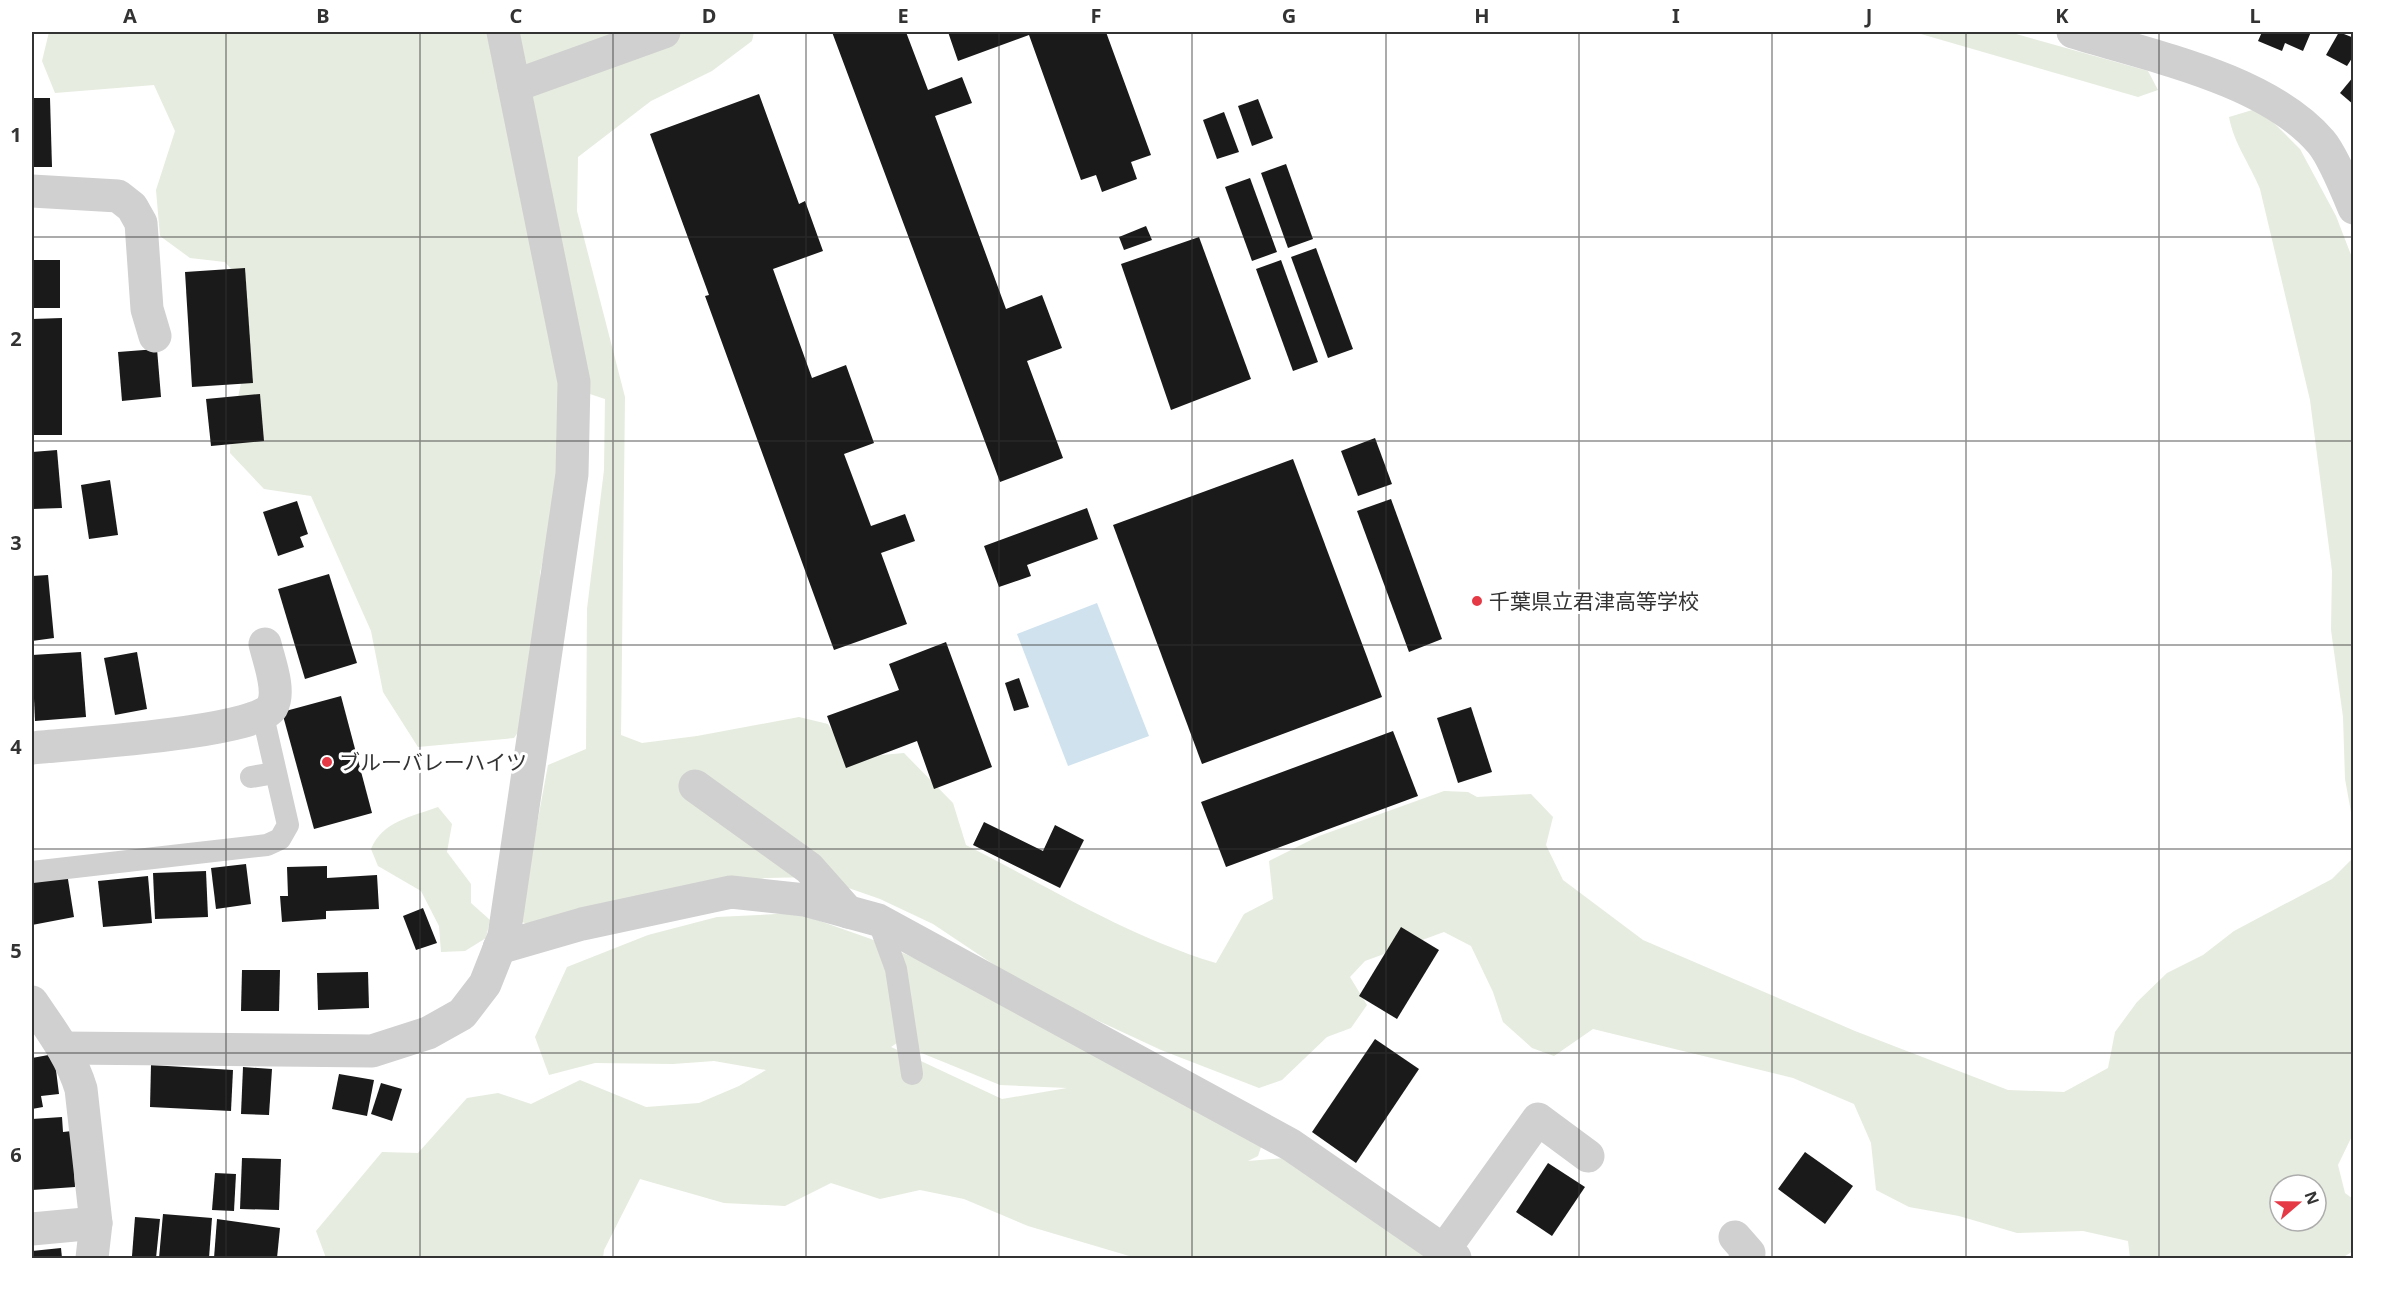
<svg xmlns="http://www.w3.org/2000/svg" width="2385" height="1290" viewBox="0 0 2385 1290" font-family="'Noto Sans','Noto Sans JP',sans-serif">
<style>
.green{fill:#e6ecdf;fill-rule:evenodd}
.water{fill:#cfe2ee}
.building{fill:#1a1a1a}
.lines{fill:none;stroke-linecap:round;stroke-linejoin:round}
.lane{stroke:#d0d0d0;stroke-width:22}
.street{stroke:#d0d0d0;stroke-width:33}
.grid{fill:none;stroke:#333;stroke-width:1.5;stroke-opacity:0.55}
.poi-dot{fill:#e63946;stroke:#fff;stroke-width:2}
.labels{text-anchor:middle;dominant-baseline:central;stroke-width:6;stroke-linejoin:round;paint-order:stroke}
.poi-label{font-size:21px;fill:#333;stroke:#fff;text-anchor:start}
.neatline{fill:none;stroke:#333;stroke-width:2}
.grid-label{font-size:20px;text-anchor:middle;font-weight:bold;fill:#333}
</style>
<rect width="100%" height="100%" fill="#fff"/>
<g class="green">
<path d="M 49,32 L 754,32 L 752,41 L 712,71 L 651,101 L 578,157 L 577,211 L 625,397 L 621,735 L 642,743 L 697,736 L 799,717 L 828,724 L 849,758 L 904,753 L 953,803 L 966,845 C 1049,887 1127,936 1216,963 L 1244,914 L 1273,899 L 1269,861 L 1319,836 L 1444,791 L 1468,792 L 1477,797 L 1531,794 L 1553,817 L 1546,845 L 1563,880 L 1643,940 L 1855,1031 L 2008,1090 L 2064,1092 L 2108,1068 L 2115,1032 L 2137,1002 L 2167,973 L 2203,955 L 2234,931 L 2332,879 L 2352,859 L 2353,844 L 2353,1134 L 2338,1165 L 2345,1193 L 2353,1199 L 2353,1251 L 2342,1258 L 2130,1258 L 2128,1241 L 2083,1231 L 2017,1233 L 1959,1216 L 1909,1207 L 1876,1190 L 1871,1143 L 1854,1104 L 1793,1078 L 1593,1029 L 1554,1056 L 1532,1048 L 1503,1022 L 1493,992 L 1471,946 L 1444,932 L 1365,961 L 1350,977 L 1367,1005 L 1351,1028 L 1327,1037 L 1282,1080 L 1259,1088 L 1161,1050 L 1032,990 L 933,924 L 880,899 L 817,877 L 765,878 L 539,928 L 519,921 L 548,765 L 586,749 L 587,609 L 604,470 L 605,399 L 581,391 L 540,573 L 547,646 L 530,715 L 514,738 L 418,747 L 383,692 L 371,631 L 311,496 L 264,489 L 230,453 L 231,429 L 242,379 L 238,277 L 225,262 L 190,258 L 160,236 L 156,190 L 175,131 L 154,85 L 55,93 L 42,61 ZM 2280,1185 L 2316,1185 L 2316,1221 L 2280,1221 Z"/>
<polygon points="1914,32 2009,32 2148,71 2158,90 2138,97"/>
<path d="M 2259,108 L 2300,149 L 2336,216 L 2353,260 L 2353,823 L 2345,779 L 2343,717 L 2331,630 L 2332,571 L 2310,400 L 2260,189 C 2250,164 2234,144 2229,117 Z"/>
<path d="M 438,807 L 452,824 L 447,852 L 471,884 L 471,903 L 490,920 L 486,938 L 465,951 L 441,952 L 439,926 L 421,891 L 378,866 L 371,849 C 383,821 411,817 438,807 Z"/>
<path d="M 797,913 L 871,939 L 937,968 L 1262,1144 L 1258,1156 L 1248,1161 L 1332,1154 L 1403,1231 L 1473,1258 L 1136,1258 L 1028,1226 L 964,1199 L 920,1190 L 880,1199 L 831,1183 L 785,1206 L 724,1203 L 640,1179 L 604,1250 L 603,1258 L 326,1258 L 316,1231 L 382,1152 L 418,1153 L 467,1098 L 498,1093 L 531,1104 L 580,1080 L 646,1107 L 699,1103 L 739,1086 L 766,1070 L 714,1061 L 673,1064 L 595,1063 L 549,1075 L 535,1037 L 567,967 L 648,935 L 717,917 ZM 897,1043 L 1000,1085 L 1067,1088 L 1002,1099 L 891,1047 Z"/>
</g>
<polygon class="water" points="1097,603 1149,736 1068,766 1017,634"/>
<g class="building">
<polygon points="832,32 906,32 928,90 962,77 972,103 935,116 1006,309 1042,295 1062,348 1027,361 1063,458 1000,482"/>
<polygon points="948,32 1106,32 1151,155 1131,162 1137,179 1102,192 1096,175 1081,180 1029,35 958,61"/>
<polygon points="2262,32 2311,32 2303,51 2285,43 2282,51 2258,41"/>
<polygon points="2339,32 2354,38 2354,55 2347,66 2326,55"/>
<polygon points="2354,76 2354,105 2340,93"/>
<polygon points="759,94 799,204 805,201 823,251 773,269 812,378 846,365 874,443 844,454 871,526 905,514 915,541 881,553 907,624 834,650 705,296 709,295 650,134"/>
<polygon points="32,98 50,98 52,167 32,167"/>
<polygon points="1258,99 1273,138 1252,146 1238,106"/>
<polygon points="1224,112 1239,152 1217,159 1203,120"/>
<polygon points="1286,164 1313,239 1288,248 1261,173"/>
<polygon points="1250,178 1277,252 1252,261 1225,187"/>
<polygon points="1146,226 1152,240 1124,250 1119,237"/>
<polygon points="1199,237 1251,379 1171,410 1121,264"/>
<polygon points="1316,248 1353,349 1328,358 1291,257"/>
<rect x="32" y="260" width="28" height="48"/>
<polygon points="1281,260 1318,362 1293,371 1256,269"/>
<polygon points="245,268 253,383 192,387 185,272"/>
<polygon points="62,318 62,435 32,435 32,319"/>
<polygon points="157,349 161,397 122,401 118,352"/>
<polygon points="260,394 264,441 211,446 206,399"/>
<polygon points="1375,438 1392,484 1358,496 1341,451"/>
<polygon points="57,450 62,508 32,509 32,452"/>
<polygon points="1293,459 1382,697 1202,764 1113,525"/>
<polygon points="110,480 118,535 89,539 81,485"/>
<polygon points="1391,499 1442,639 1409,652 1357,511"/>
<polygon points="297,501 308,534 300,537 304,547 278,556 263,512"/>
<polygon points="1087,508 1098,539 1027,565 1031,576 999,587 984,546"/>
<polygon points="329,574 357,663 305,679 278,589"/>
<polygon points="48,575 54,638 32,641 32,576"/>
<polygon points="946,642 992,767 934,789 917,741 846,768 827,716 899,690 889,664"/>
<polygon points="81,652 86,717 35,721 32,655"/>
<polygon points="137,652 147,709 115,715 104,658"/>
<polygon points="1019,678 1029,707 1014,711 1005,683"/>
<polygon points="341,696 372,813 314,829 282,712"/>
<polygon points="1471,707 1492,772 1458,783 1437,718"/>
<polygon points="1393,731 1418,796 1226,867 1201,802"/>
<polygon points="984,822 1043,851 1055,825 1084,840 1060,888 973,845"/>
<polygon points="246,864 251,904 216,909 211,868"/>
<polygon points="327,866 327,878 377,875 379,909 326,911 326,919 282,922 280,896 288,896 287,867"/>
<polygon points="206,871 208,917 155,919 153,873"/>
<polygon points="67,873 74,917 32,925 32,879"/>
<polygon points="148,876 152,923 103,927 98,881"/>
<polygon points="423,908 437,943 416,950 403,916"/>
<polygon points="1401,927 1439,950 1397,1019 1359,996"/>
<polygon points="242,970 280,970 279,1011 241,1011"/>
<polygon points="368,972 369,1008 318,1010 317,973"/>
<polygon points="1375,1039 1419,1069 1356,1163 1312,1132"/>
<polygon points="54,1054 59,1094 41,1096 43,1107 32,1109 32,1058"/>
<polygon points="151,1065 233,1070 231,1111 150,1107"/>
<polygon points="243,1067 272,1069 269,1115 241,1114"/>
<polygon points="339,1074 374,1080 367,1116 332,1109"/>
<polygon points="381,1083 402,1089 392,1121 371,1114"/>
<polygon points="62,1117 63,1132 72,1131 75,1187 32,1190 32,1119"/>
<polygon points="1805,1152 1853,1186 1825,1224 1778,1189"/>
<polygon points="242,1158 281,1159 279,1210 240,1209"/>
<polygon points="1548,1163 1585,1187 1552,1236 1516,1212"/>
<polygon points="215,1173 236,1174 234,1211 212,1210"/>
<polygon points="163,1214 212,1218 209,1258 159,1258"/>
<polygon points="135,1217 160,1219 156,1258 132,1256"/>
<polygon points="217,1219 280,1228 277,1258 214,1258"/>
<polygon points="61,1248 62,1258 32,1258 32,1251"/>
</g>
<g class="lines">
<g class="lane">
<polyline points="251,777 275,773"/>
<polyline points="32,872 267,845 280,839 288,825 263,716"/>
<polyline points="878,920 896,969 912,1074"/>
</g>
<g class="street">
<path d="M 2073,32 C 2151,56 2267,79 2321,142 C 2333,156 2347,191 2354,208"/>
<polyline points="514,86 664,32"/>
<polyline points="32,191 118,196 132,207 141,223 147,309 155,336"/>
<path d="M 32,748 C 69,744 257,733 272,707 C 281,691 269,661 265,644"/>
<polyline points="695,786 809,868 848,912"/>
<polyline points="499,948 582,924 731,892 805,900 878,920 1291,1145 1455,1258"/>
<path d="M 32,1002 C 51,1030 71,1056 81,1089 L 96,1223 L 92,1258"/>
<polyline points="63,1048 372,1051 428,1033 462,1014 485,984 504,936 572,474 574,382 503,32"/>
<polyline points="32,1229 96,1223"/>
<polyline points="1735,1237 1749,1253 1745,1258"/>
<polyline points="1444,1250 1538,1119 1588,1156"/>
</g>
</g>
<path class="grid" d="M 226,32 L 226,1258M 420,32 L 420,1258M 613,32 L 613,1258M 806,32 L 806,1258M 999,32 L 999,1258M 1192,32 L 1192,1258M 1386,32 L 1386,1258M 1579,32 L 1579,1258M 1772,32 L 1772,1258M 1966,32 L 1966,1258M 2159,32 L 2159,1258M 32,237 L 2354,237M 32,441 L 2354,441M 32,645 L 2354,645M 32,849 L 2354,849M 32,1053 L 2354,1053"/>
<g class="poi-dot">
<circle cx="1477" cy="601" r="6"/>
<circle cx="327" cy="762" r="6"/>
</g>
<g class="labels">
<g class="poi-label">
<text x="1489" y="601">千葉県立君津高等学校</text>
<text x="339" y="762">ブルーバレーハイツ</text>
</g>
</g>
<rect width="2385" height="1290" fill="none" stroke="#ffffff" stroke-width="66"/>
<g transform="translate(2298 1203) rotate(70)"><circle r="28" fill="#ffffff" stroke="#adadad" stroke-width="1.5"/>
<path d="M0-4.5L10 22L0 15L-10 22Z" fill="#e63946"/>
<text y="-9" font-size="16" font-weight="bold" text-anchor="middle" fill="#333333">N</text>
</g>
<rect x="33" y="33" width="2319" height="1224" class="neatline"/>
<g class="grid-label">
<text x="130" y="23">A</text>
<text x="323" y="23">B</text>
<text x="516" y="23">C</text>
<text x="709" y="23">D</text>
<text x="903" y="23">E</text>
<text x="1096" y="23">F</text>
<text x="1289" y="23">G</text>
<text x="1482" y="23">H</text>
<text x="1676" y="23">I</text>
<text x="1869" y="23">J</text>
<text x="2062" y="23">K</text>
<text x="2255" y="23">L</text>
<text x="16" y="142">1</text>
<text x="16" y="346">2</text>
<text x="16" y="550">3</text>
<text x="16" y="754">4</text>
<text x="16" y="958">5</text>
<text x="16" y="1162">6</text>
</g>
</svg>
